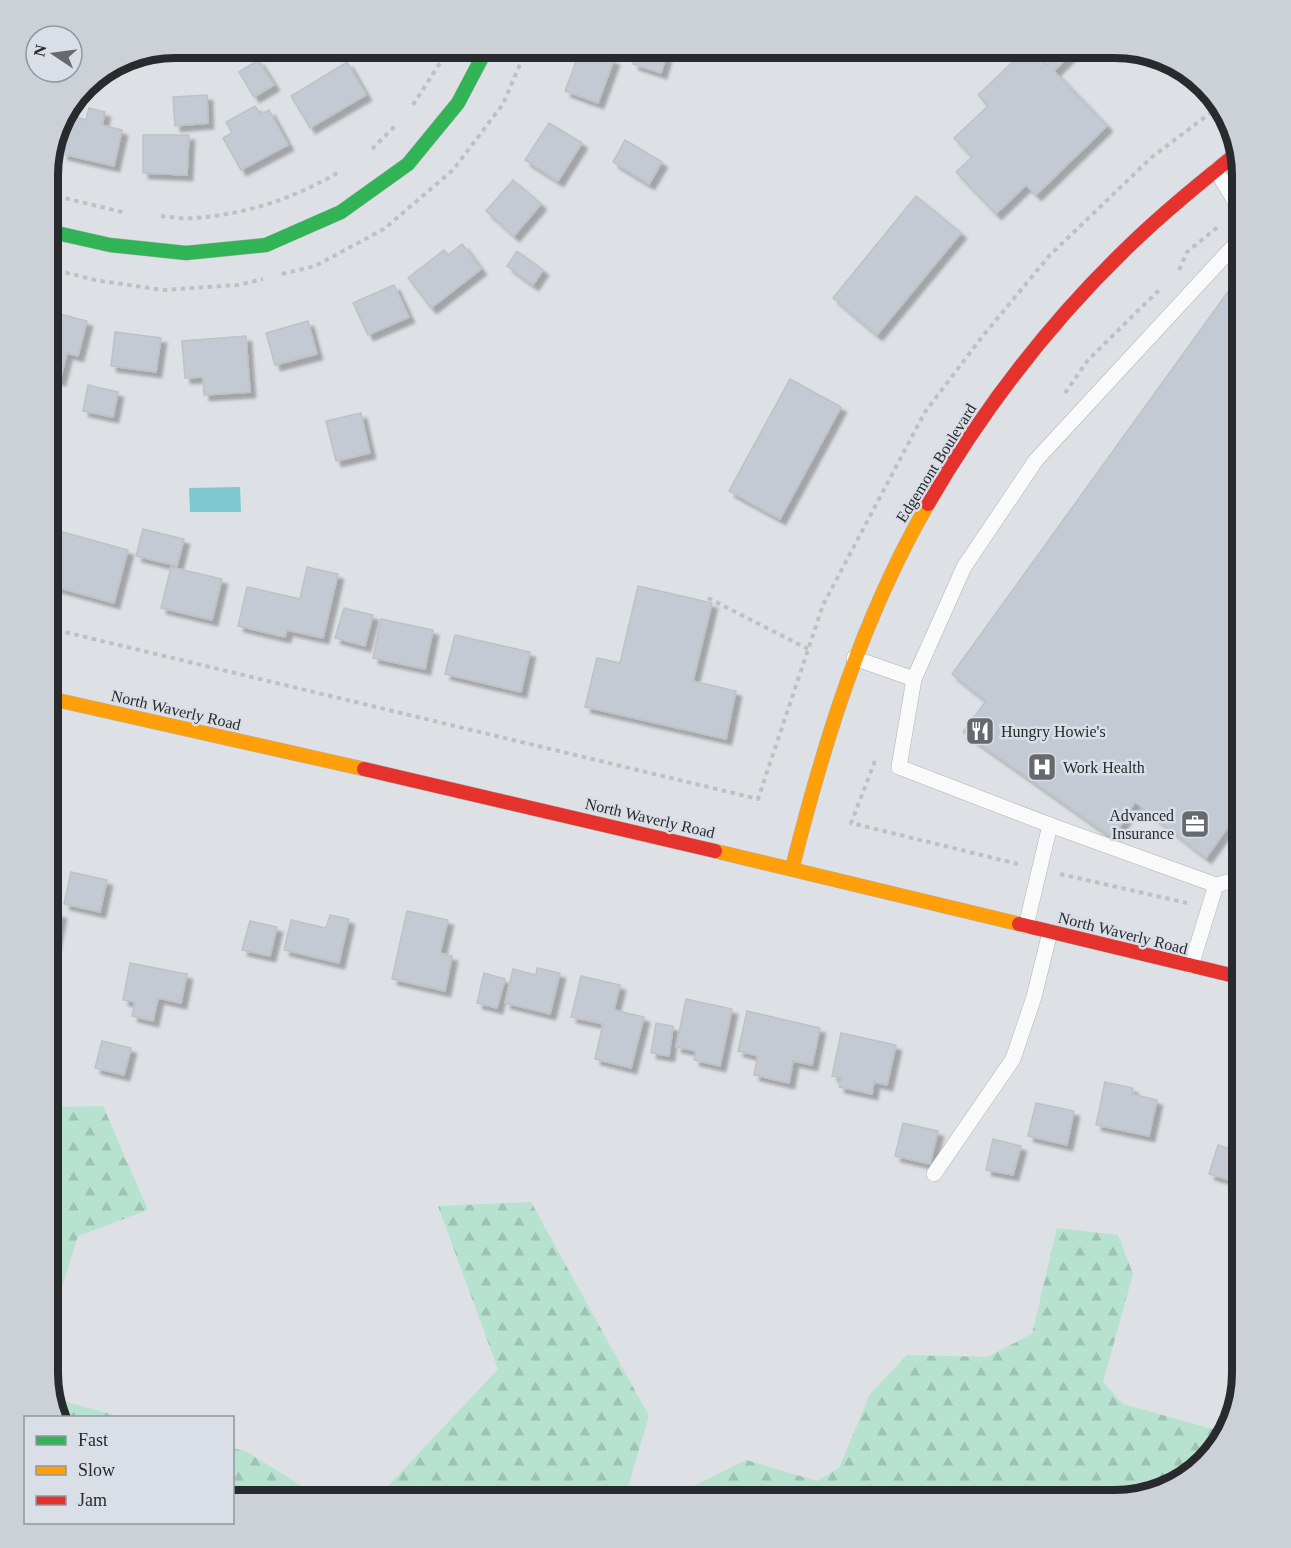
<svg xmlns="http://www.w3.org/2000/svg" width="1291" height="1548" viewBox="0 0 1291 1548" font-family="'Times New Roman',serif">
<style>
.forest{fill:url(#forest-firs)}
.water{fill:#7fc8d0}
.building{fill:#c3cad4;stroke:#bfc2c5;stroke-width:1.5;filter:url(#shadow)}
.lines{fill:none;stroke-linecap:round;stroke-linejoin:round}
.lane-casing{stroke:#b0b2b5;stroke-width:16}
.fast-casing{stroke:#b0b2b5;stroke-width:15}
.slow-casing{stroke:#b0b2b5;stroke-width:15}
.jam-casing{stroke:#b0b2b5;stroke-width:15}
.path{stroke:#bfc0c2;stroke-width:4;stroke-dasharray:4.5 4.5;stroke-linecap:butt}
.lane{stroke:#fafafb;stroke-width:15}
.fast{stroke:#30b455;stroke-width:14}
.slow{stroke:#ff9f0a;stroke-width:14}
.jam{stroke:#e5322d;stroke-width:14}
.labels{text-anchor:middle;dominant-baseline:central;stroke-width:5;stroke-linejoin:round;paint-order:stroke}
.street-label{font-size:16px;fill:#282a2d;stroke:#dadfe7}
.poi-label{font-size:16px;fill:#282a2d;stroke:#dadfe7;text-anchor:start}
.rim{fill:none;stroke:#282a2d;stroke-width:8}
</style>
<defs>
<pattern id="forest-firs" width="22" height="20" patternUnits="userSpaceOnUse" patternTransform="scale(1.5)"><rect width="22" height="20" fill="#b8e2d0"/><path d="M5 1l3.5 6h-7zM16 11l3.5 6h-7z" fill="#9ec2b3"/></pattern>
<filter id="shadow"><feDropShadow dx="5.5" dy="5.5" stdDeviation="1.5" flood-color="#0004"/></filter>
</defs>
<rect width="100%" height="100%" fill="#dde0e4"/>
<g class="forest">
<polygon points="103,1106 148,1210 78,1236 48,1331 48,1107"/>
<polygon points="531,1202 649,1416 624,1500 375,1500 498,1369 438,1206"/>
<polygon points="1057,1228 1118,1235 1133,1274 1103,1382 1123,1404 1227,1433 1186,1478 1115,1500 684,1500 686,1490 746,1460 817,1481 839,1468 870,1394 907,1355 987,1357 1032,1334"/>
<polygon points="56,1399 122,1417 62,1417"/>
<polygon points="233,1448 247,1452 324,1500 233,1500"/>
</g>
<polygon class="water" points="240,487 241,512 190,512 189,488"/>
<g class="building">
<polygon points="581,48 614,60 598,103 565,91"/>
<polygon points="638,48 666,57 661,73 633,64"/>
<polygon points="1027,48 1030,48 1047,65 1064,48 1077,48 1054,71 1107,126 1036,195 1026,185 996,214 956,172 972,157 954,138 988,106 978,95"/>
<polygon points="258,60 274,85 254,97 239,72"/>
<polygon points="347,62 366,95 310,128 291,96"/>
<polygon points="207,95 208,123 175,126 173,97"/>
<polygon points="255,106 260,115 269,110 288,145 241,170 223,138 232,133 226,122"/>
<polygon points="89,108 105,112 102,125 122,130 114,166 62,154 71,116 86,120"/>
<polygon points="549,123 582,143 558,181 525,160"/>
<polygon points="143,135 189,135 187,175 143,173"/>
<polygon points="625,140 662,162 649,184 613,162"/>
<polygon points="513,180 541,204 514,236 486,211"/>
<polygon points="916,196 961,233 877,335 833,298"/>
<polygon points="462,244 481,269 431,308 408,278 444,250 448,255"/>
<polygon points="517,251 543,270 533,285 507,266"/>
<polygon points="1235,282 1243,287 1243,806 1206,858 1135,802 1113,838 963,732 986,701 952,674"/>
<polygon points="394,285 409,317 368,335 353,303"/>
<polygon points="48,311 87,321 78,356 67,353 60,380 48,377"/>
<polygon points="308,321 317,354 275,365 266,333"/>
<polygon points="115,332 161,338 156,372 111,366"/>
<polygon points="246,336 250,392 204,395 203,377 185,378 182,341"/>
<polygon points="790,379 841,407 780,519 729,491"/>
<polygon points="88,385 118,392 113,417 83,411"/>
<polygon points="361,413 370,453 336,461 326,421"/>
<polygon points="48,528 128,550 114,603 48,585"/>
<polygon points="143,529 184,539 177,566 136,556"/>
<polygon points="171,567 222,579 212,620 161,608"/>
<polygon points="307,567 338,574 323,638 287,630 285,637 238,626 247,587 300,599"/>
<polygon points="638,586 712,603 693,681 736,691 726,739 585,707 597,658 620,663"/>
<polygon points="344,608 373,615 365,646 335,638"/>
<polygon points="381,619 433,630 425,669 373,658"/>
<polygon points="455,635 530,652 521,692 445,674"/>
<polygon points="71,872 107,880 100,912 64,904"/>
<polygon points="48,911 61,913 55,945 48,943"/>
<polygon points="407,911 448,920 440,953 452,956 445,991 392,979"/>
<polygon points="330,915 349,919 339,963 284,950 291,920 326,928"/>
<polygon points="250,921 277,927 270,956 242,950"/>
<polygon points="130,963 187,974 181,1003 158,998 153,1021 132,1016 135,1002 123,1000"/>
<polygon points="537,968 560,973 550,1014 505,1003 513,969 536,975"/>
<polygon points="484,973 505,979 497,1008 477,1003"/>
<polygon points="581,976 620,985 614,1010 644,1017 631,1068 595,1059 603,1024 571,1017"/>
<polygon points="686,999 732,1009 720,1066 694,1060 696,1051 676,1047"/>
<polygon points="747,1011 820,1028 812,1065 793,1061 789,1083 754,1075 758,1056 738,1051"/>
<polygon points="656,1023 673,1026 669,1056 651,1053"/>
<polygon points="841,1033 896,1045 887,1085 874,1082 872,1094 839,1087 841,1078 832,1076"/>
<polygon points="102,1041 131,1048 124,1075 95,1068"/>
<polygon points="1105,1082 1133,1088 1132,1094 1157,1100 1149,1136 1096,1125"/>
<polygon points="1036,1103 1074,1111 1067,1145 1028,1136"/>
<polygon points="903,1123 938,1131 930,1164 895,1156"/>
<polygon points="993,1139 1021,1146 1013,1175 986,1170"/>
<polygon points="1218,1145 1243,1153 1243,1184 1209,1174"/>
</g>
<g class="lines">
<g class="lane-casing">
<g id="lane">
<polyline points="1216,170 1243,215"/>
<polyline points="854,658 914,679"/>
<polyline points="1216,885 1050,825 899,767 914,679 964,567 1036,460 1243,236"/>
<polyline points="1026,926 1050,825"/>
<polyline points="1191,966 1216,885 1243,878"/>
<polyline points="934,1174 1013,1059 1034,997 1050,932"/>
</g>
</g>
<g class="fast-casing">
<polyline id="fast" points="48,231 110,245 186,253 266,245 341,212 408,164 458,103 487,48"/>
</g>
<g class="slow-casing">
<g id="slow">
<polyline points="48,698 364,769"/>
<polyline points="715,851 1019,924"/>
<path d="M 792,869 C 824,742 862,618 928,504"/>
</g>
</g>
<g class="jam-casing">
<g id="jam">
<path d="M 928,504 C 983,409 1050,322 1129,246 C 1163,213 1199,184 1236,154"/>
<polyline points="364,769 715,851"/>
<polyline points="1019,924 1243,978"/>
</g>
</g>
<g class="path">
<polyline points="413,105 440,63 446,48"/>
<polyline points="372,149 397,124"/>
<polyline points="48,194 126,213"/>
<path d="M 161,216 C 171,217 183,219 193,218 C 245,215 295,198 339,172"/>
<polyline points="48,268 95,280 163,290 238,285 263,279"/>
<polyline points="1179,270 1187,252 1219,226"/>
<polyline points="282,274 315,266 384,229 453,170 503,104 527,48"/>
<polyline points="1065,393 1088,360 1159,290"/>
<polyline points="708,598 808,649"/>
<polyline points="48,628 758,799 823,605 925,412 982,337 1049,256 1152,157 1221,105"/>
<polyline points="875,761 851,823 1018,864"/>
<polyline points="1060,874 1187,903"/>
<polyline points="1230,913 1243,916"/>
</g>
<use href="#lane" class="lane"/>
<use href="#fast" class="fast"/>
<use href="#slow" class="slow"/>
<use href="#jam" class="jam"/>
</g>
<defs>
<g id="restaurant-square" transform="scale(1.5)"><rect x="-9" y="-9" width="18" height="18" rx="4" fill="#676a6d" stroke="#dadfe7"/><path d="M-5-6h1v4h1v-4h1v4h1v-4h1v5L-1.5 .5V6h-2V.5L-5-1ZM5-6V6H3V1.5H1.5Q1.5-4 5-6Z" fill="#fff"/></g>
<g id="hospital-square" transform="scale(1.5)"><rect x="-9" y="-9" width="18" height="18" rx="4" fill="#676a6d" stroke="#dadfe7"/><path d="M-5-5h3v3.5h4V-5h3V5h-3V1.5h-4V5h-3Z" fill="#fff"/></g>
<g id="office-square" transform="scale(1.5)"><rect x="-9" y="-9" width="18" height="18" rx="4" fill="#676a6d" stroke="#dadfe7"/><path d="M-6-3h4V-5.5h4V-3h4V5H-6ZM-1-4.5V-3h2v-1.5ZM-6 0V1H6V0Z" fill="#fff"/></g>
</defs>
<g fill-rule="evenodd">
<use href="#restaurant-square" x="980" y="731"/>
<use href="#hospital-square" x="1042" y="767"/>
<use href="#office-square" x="1195" y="824"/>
</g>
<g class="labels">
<g class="street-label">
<text transform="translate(936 463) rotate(-58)">Edgemont Boulevard</text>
<text transform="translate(176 710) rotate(13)">North Waverly Road</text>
<text transform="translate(650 818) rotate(13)">North Waverly Road</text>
<text transform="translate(1123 933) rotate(14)">North Waverly Road</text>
</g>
<g class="poi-label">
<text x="1001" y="731">Hungry Howie's</text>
<text x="1063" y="767">Work Health</text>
<text x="1174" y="815" text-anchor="end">Advanced<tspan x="1174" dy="18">Insurance</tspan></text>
</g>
</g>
<path d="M0 0H1291V1548H0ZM175 58H1115A117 117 0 0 1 1232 175V1373A117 117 0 0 1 1115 1490H175A117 117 0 0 1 58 1373V175A117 117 0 0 1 175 58Z" fill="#ccd1d8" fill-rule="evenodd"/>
<path class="rim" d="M175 58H1115A117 117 0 0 1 1232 175V1373A117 117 0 0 1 1115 1490H175A117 117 0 0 1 58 1373V175A117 117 0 0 1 175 58Z"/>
<rect x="24" y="1416" width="210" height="108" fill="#dadfe7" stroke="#93979d" stroke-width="1.5"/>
<rect x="36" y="1436" width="30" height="9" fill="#30b455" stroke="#93979d" stroke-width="1.5"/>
<text x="78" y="1446" font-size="18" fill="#282a2d">Fast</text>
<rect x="36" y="1466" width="30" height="9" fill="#ff9f0a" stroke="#93979d" stroke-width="1.5"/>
<text x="78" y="1476" font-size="18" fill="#282a2d">Slow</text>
<rect x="36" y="1496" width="30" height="9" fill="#e5322d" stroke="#93979d" stroke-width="1.5"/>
<text x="78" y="1506" font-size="18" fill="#282a2d">Jam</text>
<g transform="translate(54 54) rotate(283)"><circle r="28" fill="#dadfe7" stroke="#93979d" stroke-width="1.5"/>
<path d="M0-4.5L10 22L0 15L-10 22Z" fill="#676a6d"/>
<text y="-9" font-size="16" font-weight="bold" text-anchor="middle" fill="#282a2d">N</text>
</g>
</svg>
